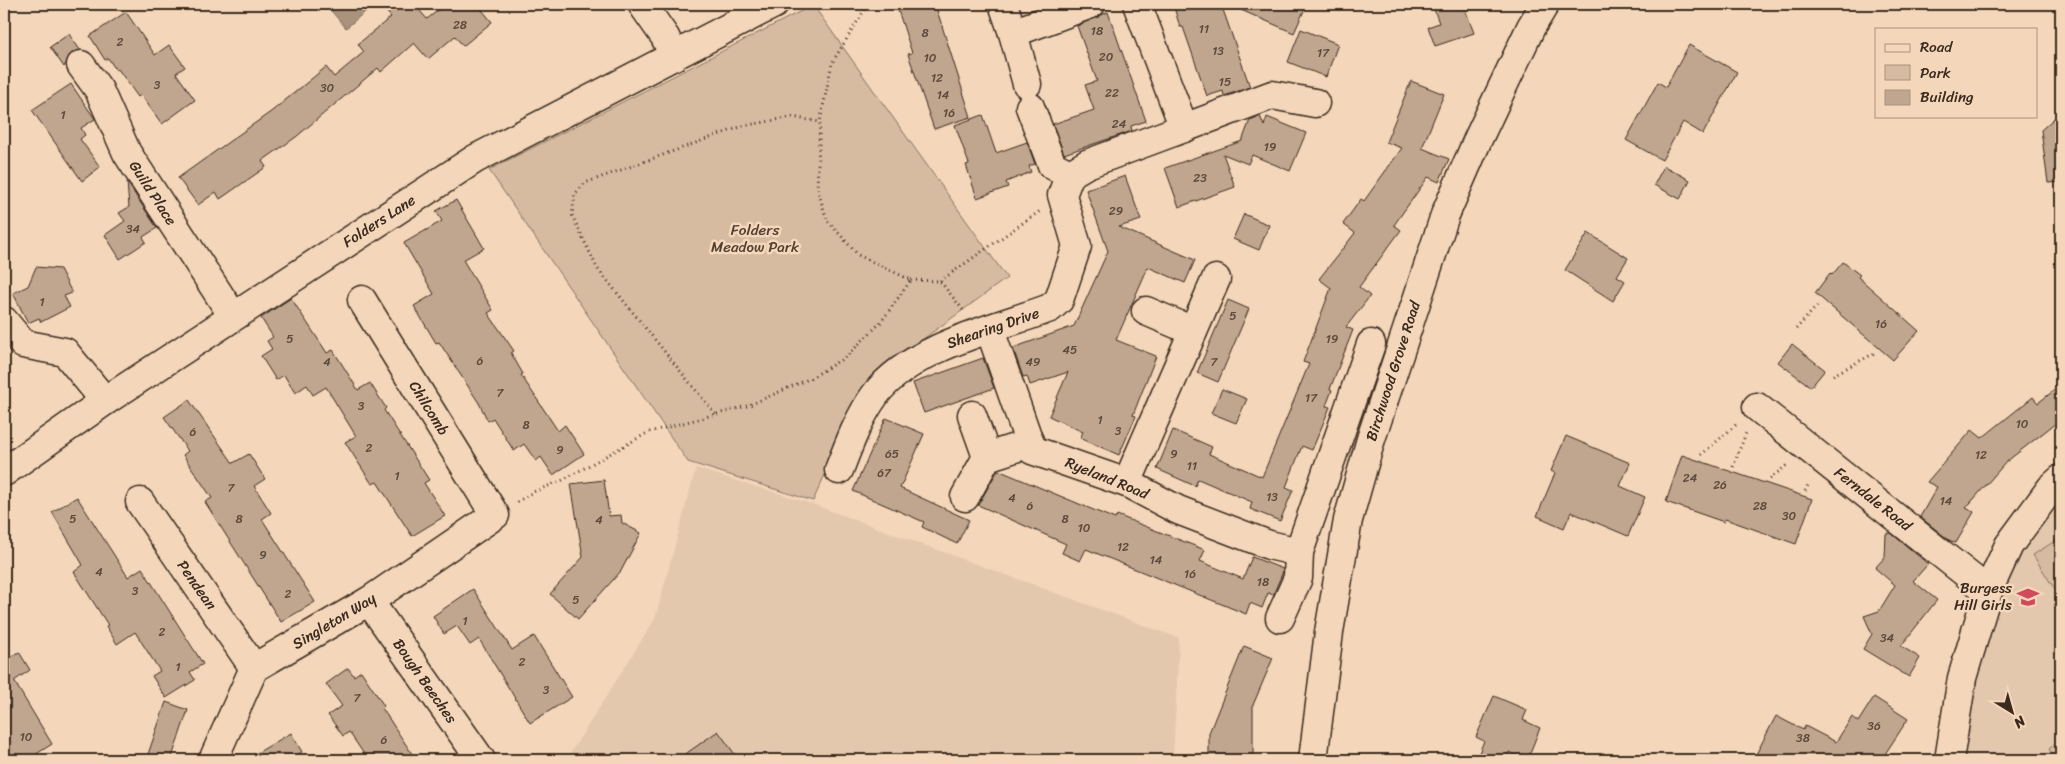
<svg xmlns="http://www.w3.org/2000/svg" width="2065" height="764" viewBox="0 0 2065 764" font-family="Sriracha,sans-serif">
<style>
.built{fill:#e4c8ad}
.green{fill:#d6bba1;stroke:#887260}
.water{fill:#aa937c;stroke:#7e6956}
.building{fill:#c0a68f;stroke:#3b2a1e}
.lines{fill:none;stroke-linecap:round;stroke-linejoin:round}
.minor-casing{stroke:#3b2a1e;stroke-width:31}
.major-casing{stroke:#3b2a1e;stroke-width:31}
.path{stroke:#3b2a1e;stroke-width:3;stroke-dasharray:1 4;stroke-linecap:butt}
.minor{stroke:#f4d7ba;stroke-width:28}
.major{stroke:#f4d7ba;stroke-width:28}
.labels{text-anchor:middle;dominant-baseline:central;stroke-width:5;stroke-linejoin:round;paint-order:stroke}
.number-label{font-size:12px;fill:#5c493a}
.street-label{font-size:15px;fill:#3b2a1e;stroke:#f4d7ba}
.park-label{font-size:15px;fill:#524032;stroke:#f4d7ba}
.poi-label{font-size:15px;fill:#3b2a1e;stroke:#f4d7ba;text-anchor:end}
</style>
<rect width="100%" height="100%" fill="#f4d7ba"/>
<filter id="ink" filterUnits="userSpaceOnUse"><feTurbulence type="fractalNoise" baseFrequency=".02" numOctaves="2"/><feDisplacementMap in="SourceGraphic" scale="10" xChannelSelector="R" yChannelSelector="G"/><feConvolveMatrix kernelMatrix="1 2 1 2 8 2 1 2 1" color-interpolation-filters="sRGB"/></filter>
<g filter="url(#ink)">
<g class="built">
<polygon points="696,468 812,504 1179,638 1173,760 566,760 655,619"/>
<polygon points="2061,488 2061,760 1956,760 1969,684 2006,560"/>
</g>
<g class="green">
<polygon points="813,5 1007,278 919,342 880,373 858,402 813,501 688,462 489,170"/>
<polygon points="2061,537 2061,599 2033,555"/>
<polygon points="2061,738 2061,760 2055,760 2049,749"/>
</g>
<polygon class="water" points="325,4 360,4 366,11 346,28"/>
<g class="building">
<polygon points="380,4 414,4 427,19 446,4 477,4 492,22 463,46 455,36 428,59 414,43 381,72 378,68 296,137 262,161 266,167 220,199 216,192 198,205 178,178 272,111 326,67 334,77 364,52 358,44 391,17"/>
<polygon points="896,4 935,4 971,117 934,129 908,54 912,53"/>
<polygon points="1173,4 1221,4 1250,87 1224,96 1223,91 1207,96 1183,27 1180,27"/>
<polygon points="1227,4 1307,4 1294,33"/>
<polygon points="1448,4 1463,4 1474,33 1435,46 1428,27 1439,23 1434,9"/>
<polygon points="126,12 155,55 169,45 185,67 176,73 195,100 162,124 141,95 138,97 118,69 116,70 108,58 105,60 90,36"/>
<polygon points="1108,12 1146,121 1131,126 1132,131 1064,154 1053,124 1094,110 1085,85 1097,81 1077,26"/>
<polygon points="1301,29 1338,44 1326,77 1288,62"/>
<polygon points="69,34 80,50 72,53 64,67 50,47"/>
<polygon points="1689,45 1737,72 1703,134 1683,122 1662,160 1626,140 1658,82 1666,87"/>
<polygon points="1411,81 1444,94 1422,148 1449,159 1439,182 1428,177 1394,225 1401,230 1359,287 1370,296 1346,327 1353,330 1330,389 1332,390 1326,406 1330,407 1312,450 1302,446 1286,487 1293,490 1280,521 1250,509 1252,502 1198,479 1195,486 1157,469 1173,430 1212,447 1209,454 1262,477 1309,364 1303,362 1331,288 1319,279 1355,233 1343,224 1361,199 1364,201 1402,148 1386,142"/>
<polygon points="71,84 95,119 81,128 85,135 80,139 100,167 82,181 32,110"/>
<polygon points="2061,112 2061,182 2048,183 2041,130"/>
<polygon points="983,115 996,153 1027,142 1035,164 1029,166 1031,172 1006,182 1008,187 977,198 966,165 969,164 955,125"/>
<polygon points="1260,116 1264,126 1267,117 1306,133 1290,171 1252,155 1248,164 1223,154 1235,187 1179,207 1165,168 1242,141 1250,120"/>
<polygon points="1664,166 1690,180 1680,199 1654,185"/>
<polygon points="1125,176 1141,220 1119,227 1195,260 1185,283 1148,267 1116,340 1156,356 1133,415 1136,416 1119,455 1080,438 1083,432 1049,416 1068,372 1030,385 1027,376 1023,377 1013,348 1074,326 1108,251 1086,190"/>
<polygon points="127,182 157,228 143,237 146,242 120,259 105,235 125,221 119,213 129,207"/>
<polygon points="456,200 484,248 463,260 493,310 488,313 514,351 511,353 523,374 521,375 558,431 565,425 584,454 553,475 541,457 536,461 524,444 514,451 493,418 488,421 479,403 439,342 436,343 414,306 434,294 404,243 442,221 436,211"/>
<polygon points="1244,214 1269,225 1259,250 1233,239"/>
<polygon points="1588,233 1628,258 1617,276 1625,281 1613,301 1565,270"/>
<polygon points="1843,262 1860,275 1858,277 1919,331 1893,360 1815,293 1830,273 1832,275"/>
<polygon points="36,267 60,269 72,293 64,296 70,307 41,322 39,318 28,323 13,293 28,286"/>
<polygon points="291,298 327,353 333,350 358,390 370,383 386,408 384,410 429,480 424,483 445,516 412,536 377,482 372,484 345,442 356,436 326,387 313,395 307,385 295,393 284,375 276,380 261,356 272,349 267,341 273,337 261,318"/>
<polygon points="1228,300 1249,309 1218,382 1197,373"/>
<polygon points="1792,344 1825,370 1811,387 1778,362"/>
<polygon points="983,358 994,388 924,413 913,383"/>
<polygon points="2061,385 2061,419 2006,462 1966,508 1974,512 1956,543 1949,540 1920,517 1937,487 1927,482 1972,430 1982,438 2033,397 2038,403"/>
<polygon points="1222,389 1247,399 1236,423 1211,413"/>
<polygon points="189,400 233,463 249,454 265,479 254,486 271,513 262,519 315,602 281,622 205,502 212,498 183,455 188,451 164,417"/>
<polygon points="886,418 924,434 900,488 969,520 957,544 922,527 924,522 853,491"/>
<polygon points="1566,436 1630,463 1620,486 1645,497 1628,536 1571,512 1564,528 1537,516 1555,473 1551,471"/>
<polygon points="1682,455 1812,499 1796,544 1725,519 1724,522 1666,502"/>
<polygon points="998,470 1115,519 1117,515 1205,550 1200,561 1243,579 1252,557 1283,569 1282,574 1273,595 1268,593 1262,608 1250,603 1246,614 1086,549 1080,561 1062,553 1066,544 978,505"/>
<polygon points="604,480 609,516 621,515 622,523 641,533 621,571 578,619 550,594 583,557 571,484"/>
<polygon points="77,497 128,577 142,568 203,664 190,672 195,680 166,698 152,676 160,671 135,632 117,644 106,626 108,625 74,572 83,565 52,512"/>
<polygon points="1891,533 1928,564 1913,581 1937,600 1901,646 1920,658 1909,677 1863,649 1872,634 1864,616 1879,611 1895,585 1875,568 1885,557 1886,534"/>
<polygon points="473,589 512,650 534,636 572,697 530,723 479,639 470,645 457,626 444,634 433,616"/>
<polygon points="1244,646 1273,658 1253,705 1253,760 1209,760 1209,733"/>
<polygon points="19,652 30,670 14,681 52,744 27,760 4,760 4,662"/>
<polygon points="348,668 354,676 361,671 384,706 382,708 416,760 368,760 349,732 343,736 328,715 342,706 326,684"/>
<polygon points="1494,696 1527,710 1523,720 1540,728 1527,760 1509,752 1505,760 1476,760 1484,741 1476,737"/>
<polygon points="1874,697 1908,719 1881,760 1753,760 1776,716 1803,730 1805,726 1836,742 1852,717 1858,722"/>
<polygon points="166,702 188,710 171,760 146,760"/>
<polygon points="718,731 739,760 677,760"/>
<polygon points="291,733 302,752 288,760 245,760"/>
</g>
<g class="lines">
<g class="minor-casing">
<g id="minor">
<polyline points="642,4 665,37 674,56"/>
<polyline points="1003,4 1013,33 1027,84"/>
<polyline points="1013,33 1091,4"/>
<polyline points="81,65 99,90 127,153 233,316"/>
<polyline points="1030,107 1052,165 1070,174"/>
<polyline points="1184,128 1272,95 1315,103"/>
<polyline points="1146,311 1193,331"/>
<polyline points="4,321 23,344 65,352 105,401"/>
<polyline points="990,330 1032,450 1127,483 1178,510 1269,545 1299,552"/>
<polyline points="1757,407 1988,591"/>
<polyline points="972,415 987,457"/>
<path d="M 839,470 C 849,444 859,417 875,395 C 911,347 996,328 1050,308 L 1059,300 L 1077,246 L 1062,195 L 1070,174 L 1087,164 L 1184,128 L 1137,4"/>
<polyline points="1127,483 1216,279"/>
<polyline points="965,497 987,457 1030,443"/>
<polyline points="140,502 254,668"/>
<polyline points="369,601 481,760"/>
<polyline points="1280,618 1298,578 1299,552 1371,344"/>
<polyline points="213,760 254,668 369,601 495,515 362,300"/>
<polyline points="1313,760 1329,632 1348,520 1371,439 1445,215 1478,139 1531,27 1545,4"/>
<polyline points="1949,760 1962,678 1988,591 2009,545 2051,488 2061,479"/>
</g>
</g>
<g class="major-casing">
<polyline id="major" points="4,472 105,401 475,159 774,4"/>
</g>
<g class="path">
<polyline points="911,280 940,281 963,310"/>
<polyline points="940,281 1040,211"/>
<polyline points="1796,329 1819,304"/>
<polyline points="1833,375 1877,352"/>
<polyline points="715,414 597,268 572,215 575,194 585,183 743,126 792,117 820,122"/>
<polyline points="1701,455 1737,424"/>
<polyline points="1733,467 1746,433"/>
<polyline points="1770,479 1787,465"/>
<polyline points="1805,491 1809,483"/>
<polyline points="517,502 533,492 561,481 649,432 747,406 811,378 847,356 881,322 911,280 858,255 827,220 817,188 820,122 832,63 868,4"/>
</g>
<use href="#minor" class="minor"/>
<use href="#major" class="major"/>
</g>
</g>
<defs>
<g id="school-bare" transform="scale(1.725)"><path d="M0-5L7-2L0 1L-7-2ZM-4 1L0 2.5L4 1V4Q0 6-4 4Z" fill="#d1495b" stroke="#f4d7ba" stroke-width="2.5" paint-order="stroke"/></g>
</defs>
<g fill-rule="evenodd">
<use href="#school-bare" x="2028" y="597"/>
</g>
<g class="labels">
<g class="number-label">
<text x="460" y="25">28</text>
<text x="1204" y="29">11</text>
<text x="1097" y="31">18</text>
<text x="925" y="33">8</text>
<text x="120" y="42">2</text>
<text x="1218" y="51">13</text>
<text x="1323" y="53">17</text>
<text x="1106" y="57">20</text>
<text x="930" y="58">10</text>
<text x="937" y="78">12</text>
<text x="1225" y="82">15</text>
<text x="157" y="85">3</text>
<text x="327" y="88">30</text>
<text x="1112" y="93">22</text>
<text x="943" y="95">14</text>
<text x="949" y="113">16</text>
<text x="63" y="115">1</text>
<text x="1119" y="124">24</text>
<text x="1270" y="147">19</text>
<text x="1200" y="178">23</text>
<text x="1116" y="211">29</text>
<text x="133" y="229">34</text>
<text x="42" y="302">1</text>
<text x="1233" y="316">5</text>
<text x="1881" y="324">16</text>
<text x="290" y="339">5</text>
<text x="1332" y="339">19</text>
<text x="1070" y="350">45</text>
<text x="480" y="361">6</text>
<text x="327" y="362">4</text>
<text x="1033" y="362">49</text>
<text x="1214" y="362">7</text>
<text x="500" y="393">7</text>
<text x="1311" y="398">17</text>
<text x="361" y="406">3</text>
<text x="1100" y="420">1</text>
<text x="2022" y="424">10</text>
<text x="526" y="425">8</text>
<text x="1118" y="431">3</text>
<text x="193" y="432">6</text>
<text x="369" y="448">2</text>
<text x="560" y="450">9</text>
<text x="892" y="454">65</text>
<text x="1174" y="454">9</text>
<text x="1981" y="455">12</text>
<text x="1192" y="466">11</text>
<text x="884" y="473">67</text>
<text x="397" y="476">1</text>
<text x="1690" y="478">24</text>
<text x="1720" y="485">26</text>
<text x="231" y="488">7</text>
<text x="1272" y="497">13</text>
<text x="1012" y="498">4</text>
<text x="1946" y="501">14</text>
<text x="1030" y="506">6</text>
<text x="1760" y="506">28</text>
<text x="1789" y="516">30</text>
<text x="73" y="519">5</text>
<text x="239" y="519">8</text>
<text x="1065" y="519">8</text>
<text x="599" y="520">4</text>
<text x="1084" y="528">10</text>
<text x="1123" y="547">12</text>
<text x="263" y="555">9</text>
<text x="1156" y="560">14</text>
<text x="99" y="572">4</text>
<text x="1190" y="574">16</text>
<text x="1263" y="582">18</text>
<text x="135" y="591">3</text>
<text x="288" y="594">2</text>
<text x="576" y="600">5</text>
<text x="465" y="621">1</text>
<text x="162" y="632">2</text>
<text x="1887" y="638">34</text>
<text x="522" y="662">2</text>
<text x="178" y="667">1</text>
<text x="546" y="690">3</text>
<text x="357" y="698">7</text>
<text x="1874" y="726">36</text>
<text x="26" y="737">10</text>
<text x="1803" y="738">38</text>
<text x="384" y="740">6</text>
</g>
<g class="street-label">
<text transform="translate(153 193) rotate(57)">Guild Place</text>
<text transform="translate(379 221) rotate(-33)">Folders Lane</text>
<text transform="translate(993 328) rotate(-19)">Shearing Drive</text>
<text transform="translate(1393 371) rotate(-72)">Birchwood Grove Road</text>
<text transform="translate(429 408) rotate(58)">Chilcomb</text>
<text transform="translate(1107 478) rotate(22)">Ryeland Road</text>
<text transform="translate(1873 499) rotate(38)">Ferndale Road</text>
<text transform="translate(197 585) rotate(55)">Pendean</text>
<text transform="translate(334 621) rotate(-31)">Singleton Way</text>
<text transform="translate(425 681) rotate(55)">Bough Beeches</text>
</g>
<g class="park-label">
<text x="755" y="230">Folders<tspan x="755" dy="17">Meadow Park</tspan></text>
</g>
<g class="poi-label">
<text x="2012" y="588">Burgess<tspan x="2012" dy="17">Hill Girls</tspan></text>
</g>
</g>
<rect width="2065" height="764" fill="none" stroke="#f4d7ba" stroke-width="20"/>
<rect x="10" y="10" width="2045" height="744" fill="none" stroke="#3b2a1e" stroke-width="2" filter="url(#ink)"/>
<rect x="1875" y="28" width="162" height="90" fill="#f4d7ba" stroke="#aa927c"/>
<rect x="1885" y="44" width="25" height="8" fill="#f4d7ba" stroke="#aa927c"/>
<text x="1920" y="52" font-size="15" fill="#3b2a1e">Road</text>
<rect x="1885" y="65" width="25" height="15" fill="#d6bba1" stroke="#aa927c"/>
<text x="1920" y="78" font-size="15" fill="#3b2a1e">Park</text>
<rect x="1885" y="90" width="25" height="15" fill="#c0a68f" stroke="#aa927c"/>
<text x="1920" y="102" font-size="15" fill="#3b2a1e">Building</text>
<g transform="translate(2012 712) rotate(143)" stroke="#f4d7ba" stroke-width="4" paint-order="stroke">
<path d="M0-4L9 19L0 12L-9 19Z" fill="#3b2a1e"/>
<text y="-8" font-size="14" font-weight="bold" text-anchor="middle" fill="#3b2a1e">N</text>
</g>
</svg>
